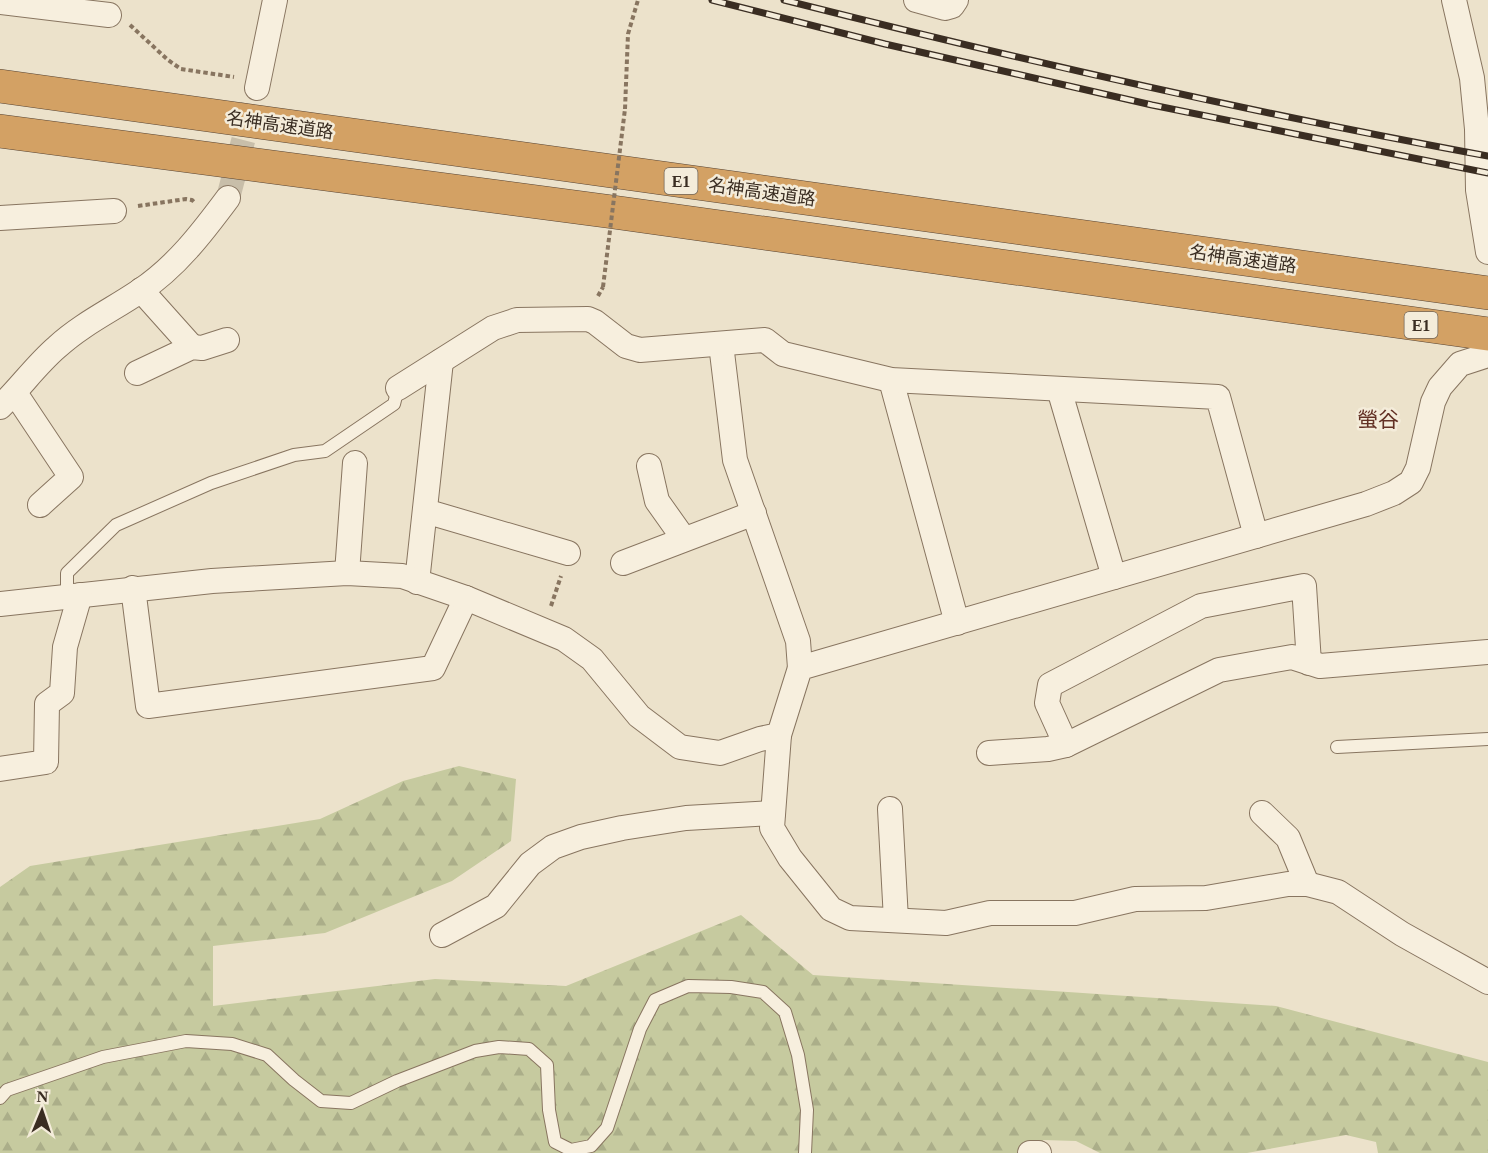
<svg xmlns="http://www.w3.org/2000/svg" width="1488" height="1153" viewBox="0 0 1488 1153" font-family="'Times New Roman','Noto Sans JP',serif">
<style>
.forest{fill:url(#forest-firs)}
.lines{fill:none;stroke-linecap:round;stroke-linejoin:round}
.street-tunnel{stroke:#c8bea9;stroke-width:24;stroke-dasharray:24 12;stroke-linecap:butt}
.lane-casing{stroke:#887560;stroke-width:14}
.street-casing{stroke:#887560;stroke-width:26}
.highway-casing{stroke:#574434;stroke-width:34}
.path{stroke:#887560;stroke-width:4;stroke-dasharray:4.5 3;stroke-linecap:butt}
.lane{stroke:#f7efde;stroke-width:12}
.street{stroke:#f7efde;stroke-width:24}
.highway{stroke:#d3a164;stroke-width:33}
.rail-casing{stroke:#3a2d22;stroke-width:7}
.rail{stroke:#f4ecda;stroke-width:4.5;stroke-dasharray:14;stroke-linecap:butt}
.path-bridge{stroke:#887560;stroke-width:4;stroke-dasharray:4.5 3;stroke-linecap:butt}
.labels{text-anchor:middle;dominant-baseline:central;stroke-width:5;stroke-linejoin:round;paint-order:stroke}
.shield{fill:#f4ecda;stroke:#726659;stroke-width:1.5}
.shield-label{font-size:16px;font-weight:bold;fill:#3a2d22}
.street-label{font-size:18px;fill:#3a2d22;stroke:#f4ecda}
.quarter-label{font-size:21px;fill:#633125;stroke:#f4ecda}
</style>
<defs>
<pattern id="forest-firs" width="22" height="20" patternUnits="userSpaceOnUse" patternTransform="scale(1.5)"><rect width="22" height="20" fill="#c6ca9f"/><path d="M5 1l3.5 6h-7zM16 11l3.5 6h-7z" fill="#abae89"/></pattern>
</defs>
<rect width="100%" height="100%" fill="#ece2cb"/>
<polygon class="forest" points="459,766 516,779 511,841 452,881 325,933 213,946 213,1006 435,979 566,986 741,915 813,975 1276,1006 1488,1062 1488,1153 1378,1153 1376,1142 1346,1135 1247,1153 1100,1153 1076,1141 1043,1140 1042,1153 0,1153 0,887 30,866 320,819 403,781"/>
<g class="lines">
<polyline class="street-tunnel" points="228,198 257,88"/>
<g class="lane-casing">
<g id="lane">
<polyline points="67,596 67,573 116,525 211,483 294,455 325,451 394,404 398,388"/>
<polyline points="1337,747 1488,739"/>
<polyline points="0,1098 7,1090 103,1057 186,1041 232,1044 267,1055 294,1080 321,1101 351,1103 397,1081 475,1051 499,1047 529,1049 547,1065 549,1110 555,1142 571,1150 591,1146 607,1128 640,1029 655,1000 688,986 731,987 763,992 785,1012 798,1055 807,1110 805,1153"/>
</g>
</g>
<g class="street-casing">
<g id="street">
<polyline points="916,0 945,8 952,6 956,0"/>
<polyline points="1454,0 1472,78 1477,129 1478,190 1488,252"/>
<polyline points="0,2 109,15"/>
<polyline points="257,88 275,0"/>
<polyline points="0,218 114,211"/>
<polyline points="141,290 192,347"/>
<polyline points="721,344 735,460 798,641 800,668"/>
<polyline points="137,373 192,347 202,348 227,340"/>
<polyline points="891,380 957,623"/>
<polyline points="398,388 493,328 517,320 588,319 595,322 626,346 640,350 765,340 783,354 891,380 1218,397 1256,536"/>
<polyline points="1059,389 1114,577"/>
<polyline points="15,393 71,477 40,505"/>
<path d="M 0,407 C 20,388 36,365 57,347 C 82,324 112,310 140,291 C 176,267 202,233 228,198"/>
<polyline points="649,466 657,501 684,539"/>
<polyline points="425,511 568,553"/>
<polyline points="623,563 754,513"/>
<polyline points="347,573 355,463"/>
<polyline points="417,582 441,361"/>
<polyline points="133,588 148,706 433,668 466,598"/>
<polyline points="0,604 212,581 347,573 402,576 466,598 564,639 592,659 639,716 680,747 720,753 760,739 779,735 800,668 1366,504 1394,493 1411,482 1418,468 1433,402 1440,387 1460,364 1488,355"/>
<polyline points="779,735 772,828 790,858 831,909 850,918 946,923 990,913 1075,913 1135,899 1206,898 1288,884 1307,884 1338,892 1402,934 1488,982"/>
<polyline points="1066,745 1047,703 1050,685 1201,606 1304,586 1309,663"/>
<polyline points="989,753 1048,749 1066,745 1219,670 1292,657 1320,666 1488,652"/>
<polyline points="0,769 46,762 47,704 62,693 65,647 80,595"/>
<polyline points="890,809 896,920"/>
<polyline points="1262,813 1288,838 1307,884"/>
<polyline points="442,935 496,906 530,864 553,847 581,837 622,828 686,818 773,813"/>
<polyline points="1030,1153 1039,1153"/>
</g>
</g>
<g class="highway-casing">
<g id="highway">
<polyline points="0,86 1488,293"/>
<polyline points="0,131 613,212 1488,334"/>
</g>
</g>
<g class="path">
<polyline points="130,25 168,60 181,69 234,77"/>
<polyline points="625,109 628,34 638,0"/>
<polyline points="138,206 186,199 192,200 195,203"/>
<polyline points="598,296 603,287"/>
<polyline points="551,606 561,576"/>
</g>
<use href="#lane" class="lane"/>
<use href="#street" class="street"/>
<use href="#highway" class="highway"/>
<g class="rail-casing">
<g id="rail">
<polyline points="712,0 885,44 1152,105 1488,173"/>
<path d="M 784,0 C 1017,59 1252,113 1488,156"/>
</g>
</g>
<use href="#rail" class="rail"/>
<polyline class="path-bridge" points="603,287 625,109"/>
</g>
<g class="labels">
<g class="shield">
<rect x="664.5" y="168" width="33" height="26" rx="4.5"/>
<rect x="1404.5" y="312" width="33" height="26" rx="4.5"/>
</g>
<g class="shield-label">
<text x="681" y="181">E1</text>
<text x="1421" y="325">E1</text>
</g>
<g class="street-label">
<text transform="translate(280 125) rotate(8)">名神高速道路</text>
<text transform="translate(762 192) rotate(8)">名神高速道路</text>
<text transform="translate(1243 259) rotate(8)">名神高速道路</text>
</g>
<g class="quarter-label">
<text x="1378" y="420">螢谷</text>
</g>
</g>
<g transform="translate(42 1111) rotate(2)" stroke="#f4ecda" stroke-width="4.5" paint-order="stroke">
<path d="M0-4.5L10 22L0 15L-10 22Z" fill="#3a2d22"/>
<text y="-9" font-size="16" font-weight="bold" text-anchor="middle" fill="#3a2d22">N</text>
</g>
</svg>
